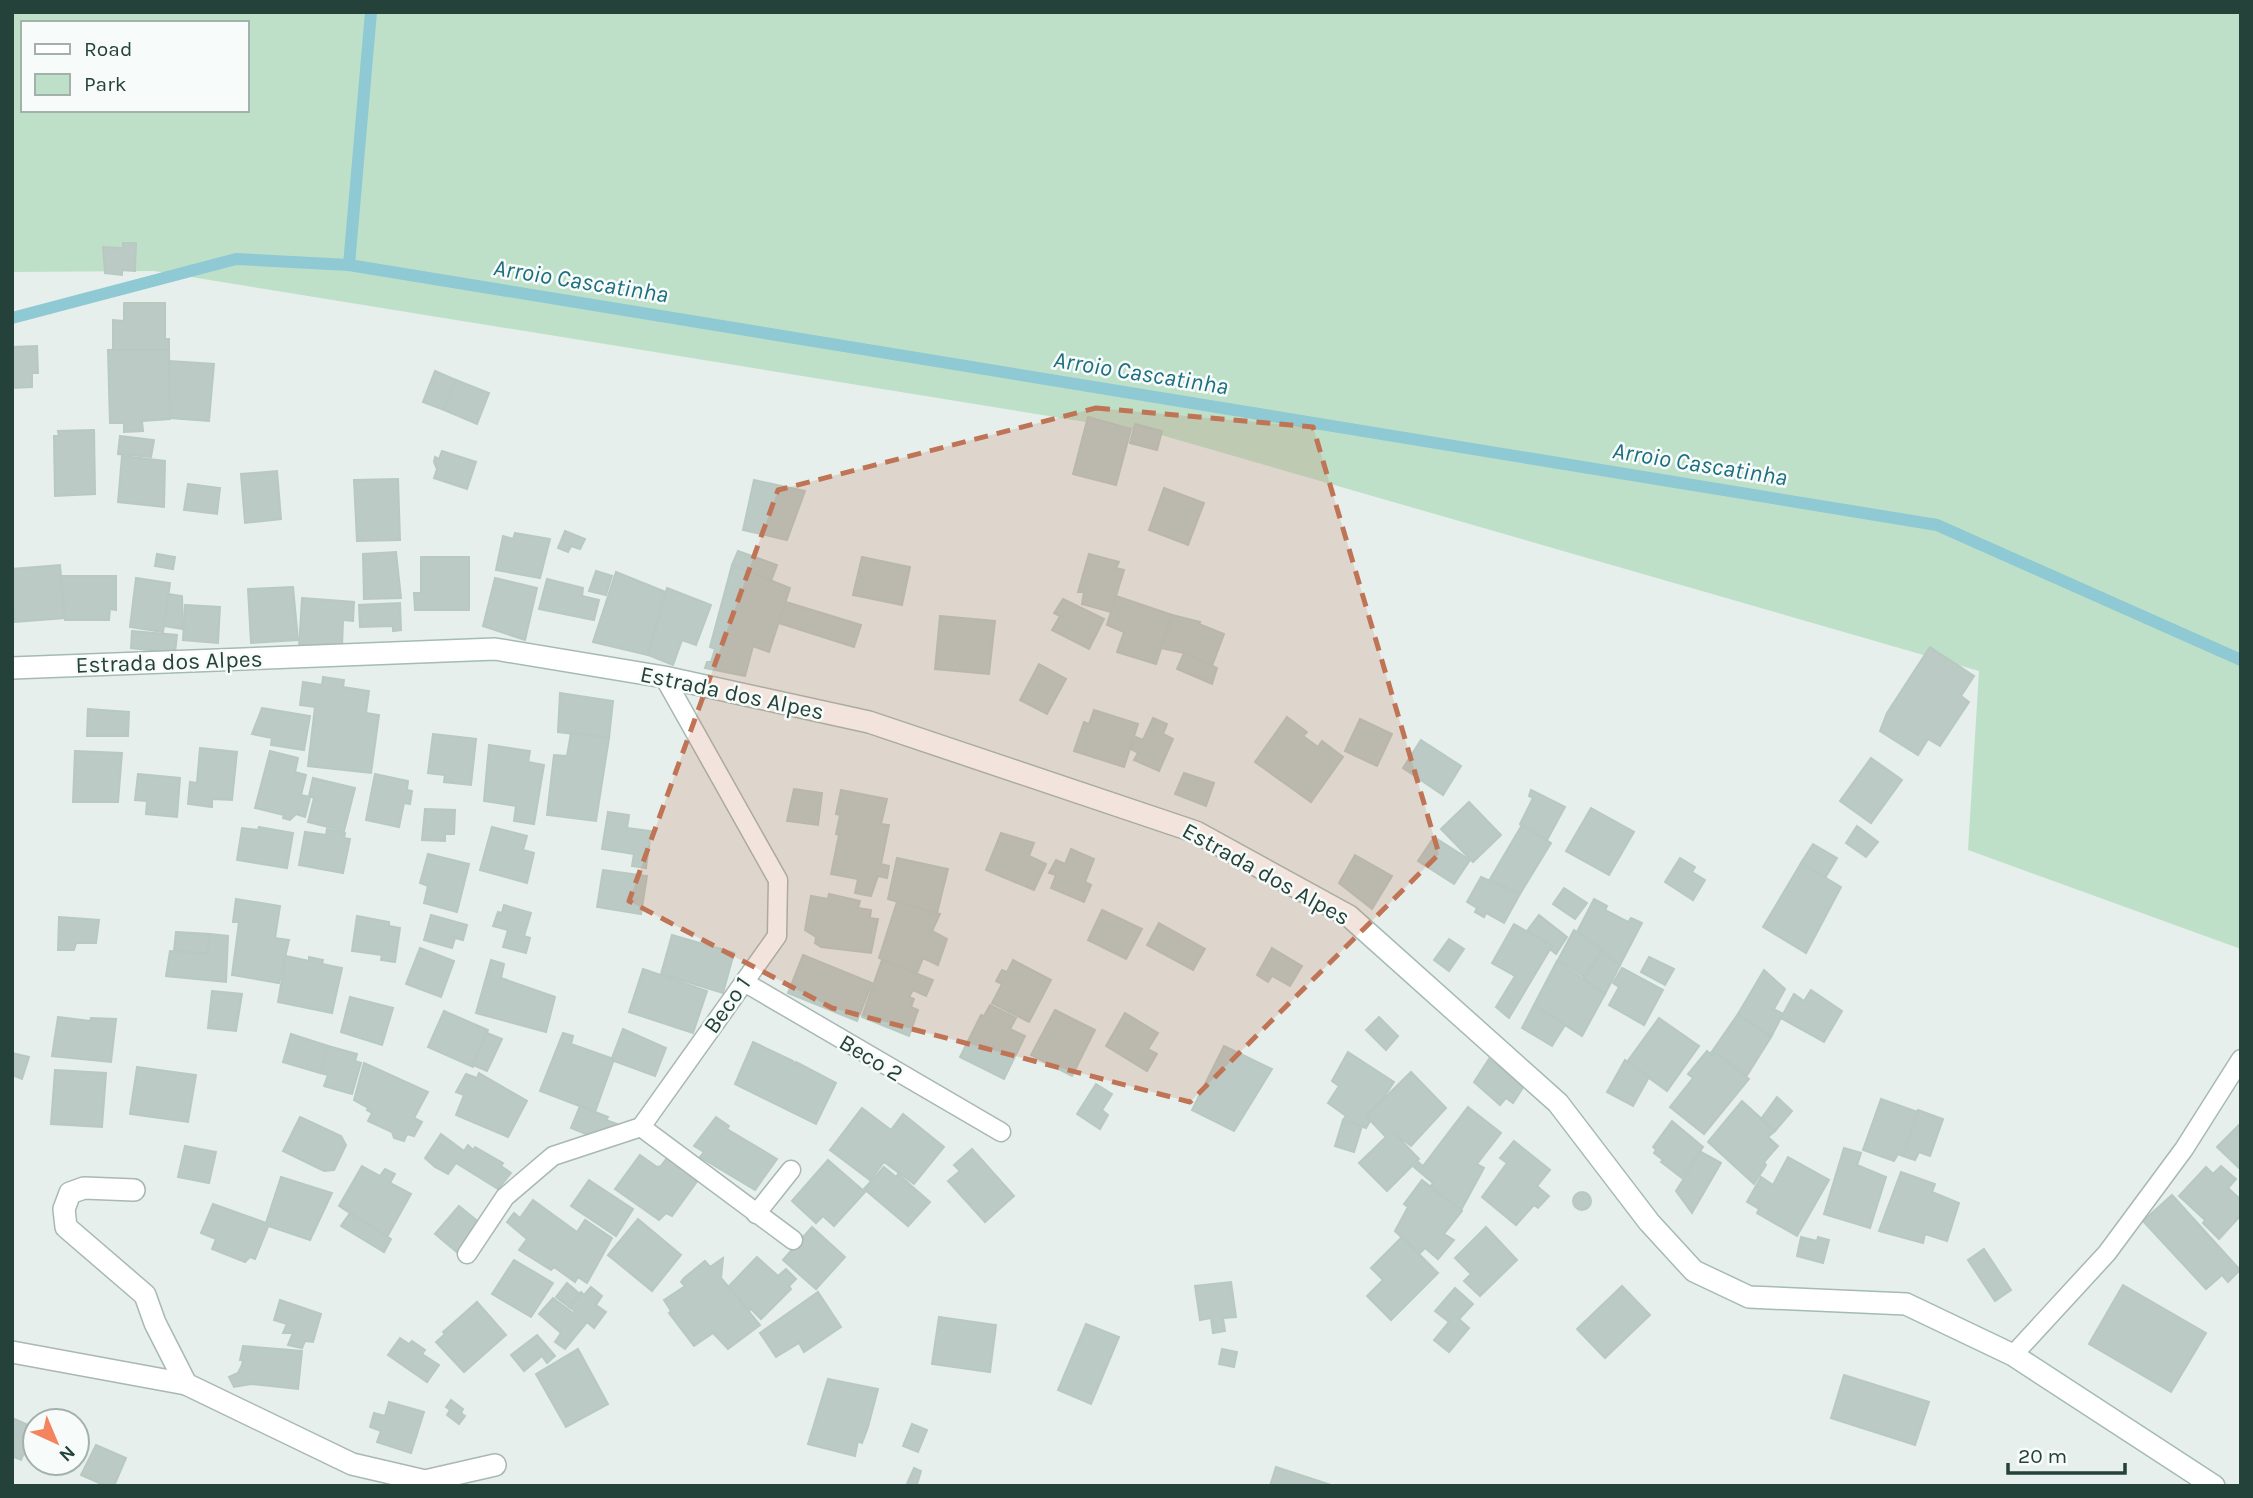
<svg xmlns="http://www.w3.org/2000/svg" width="2253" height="1498" viewBox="0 0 2253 1498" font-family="Karla,sans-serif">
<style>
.green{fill:#bfe0c8;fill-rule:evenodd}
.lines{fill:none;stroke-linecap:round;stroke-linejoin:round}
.stream{stroke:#8ec9d4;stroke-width:12}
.building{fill:#bbcac4;stroke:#b8c9c2;stroke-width:2}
.lane-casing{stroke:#a8b8b2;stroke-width:21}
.street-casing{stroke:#a8b8b2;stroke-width:24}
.secondary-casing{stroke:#a4bbb3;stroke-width:24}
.lane{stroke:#fff;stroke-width:18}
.street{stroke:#fff;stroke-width:21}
.secondary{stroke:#fff;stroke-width:21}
.marked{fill:#c07456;fill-opacity:0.2;stroke:#c07456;stroke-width:5;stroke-dasharray:14 9;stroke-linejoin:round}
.labels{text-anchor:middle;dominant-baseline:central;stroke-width:5;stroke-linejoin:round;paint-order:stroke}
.street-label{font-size:23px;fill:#24423a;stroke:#f7fbf9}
.water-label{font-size:24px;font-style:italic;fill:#1c6f80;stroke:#f7fbf9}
</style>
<rect width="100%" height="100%" fill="#e6efeb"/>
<path class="green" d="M 12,12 L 2241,12 L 2241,949 L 1968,850 L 1979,671 L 1154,433 L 154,271 L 12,272 ZM 23,23 L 247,23 L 247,110 L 23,110 Z"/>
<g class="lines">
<g class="stream">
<polyline points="349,265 371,12"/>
<polyline points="12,318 236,259 349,265 1937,525 2241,660"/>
</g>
</g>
<g class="building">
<polygon points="123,243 136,243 135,271 122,270 122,275 105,273 103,247 123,248"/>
<polygon points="124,303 165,303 165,339 169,339 169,350 113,350 113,320 124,321"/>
<polygon points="37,346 38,373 32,373 32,387 12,388 12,347"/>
<polygon points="108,350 169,350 170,419 142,421 143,431 124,432 124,423 110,423"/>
<polygon points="169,361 214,364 209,421 170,418"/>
<polygon points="435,371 456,380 444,410 423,402"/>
<polygon points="456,380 489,393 477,424 444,410"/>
<polygon points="1088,417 1131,429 1116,485 1073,474"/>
<polygon points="1135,424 1162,431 1157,450 1130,443"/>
<polygon points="94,430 95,494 55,496 54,436 59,436 58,431"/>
<polygon points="120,436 154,440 151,457 118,454"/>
<polygon points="442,451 476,462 467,489 434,478 437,469 434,462 435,457 439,459"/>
<polygon points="122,456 165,461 164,507 118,502"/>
<polygon points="277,471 281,519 245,523 241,474"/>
<polygon points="398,479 400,540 357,541 354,480"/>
<polygon points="754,480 805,491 787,540 743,530"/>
<polygon points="188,484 220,488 217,514 184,510"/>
<polygon points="1164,488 1204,503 1188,545 1149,530"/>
<polygon points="565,531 585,539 580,549 571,546 568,552 558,548"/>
<polygon points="515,533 550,539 540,578 496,570 503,536 513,539"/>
<polygon points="738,551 777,565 771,581 732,565"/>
<polygon points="396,552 401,598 364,599 363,554"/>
<polygon points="157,554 175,557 173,569 155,566"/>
<polygon points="1089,554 1119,562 1116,568 1124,570 1111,612 1082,604 1084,592 1078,592"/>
<polygon points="421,557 469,557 469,610 415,610 414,593 421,593"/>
<polygon points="862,557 910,567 902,605 853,595"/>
<polygon points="60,565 65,618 15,622 12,569"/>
<polygon points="732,565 790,588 769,652 753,646 745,676 705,668 707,662 711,662 715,649 710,647"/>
<polygon points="596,571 612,576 606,595 589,591"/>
<polygon points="616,572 666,592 648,655 593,642"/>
<polygon points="61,576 116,576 116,610 110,609 109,620 65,620"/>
<polygon points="136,578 170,583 163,632 130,627"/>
<polygon points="495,578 537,588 525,640 483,626"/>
<polygon points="547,579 583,588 582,596 599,600 594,620 539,609"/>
<polygon points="293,587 298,640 251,643 248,589"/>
<polygon points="667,588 711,605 696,645 682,640 673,665 648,655"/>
<polygon points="168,594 182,596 183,629 164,626"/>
<polygon points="1116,596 1172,615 1156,664 1117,652 1124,632 1107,625"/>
<polygon points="302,598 354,602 353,621 343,620 342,647 299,648"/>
<polygon points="1063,599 1104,619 1089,649 1052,630 1060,616 1054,613"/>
<polygon points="786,602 861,625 854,647 779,623"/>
<polygon points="400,603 401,630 393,631 393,626 360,627 359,605"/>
<polygon points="185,605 220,607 218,643 183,640"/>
<polygon points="1172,615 1200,622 1199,624 1224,634 1212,666 1184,653 1161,648"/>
<polygon points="940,616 995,621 989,674 935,669"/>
<polygon points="132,631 177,635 175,653 131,648"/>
<polygon points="1930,647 1974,676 1961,696 1969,702 1940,746 1928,739 1918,755 1880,731 1887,713"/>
<polygon points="1184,653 1217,668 1212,684 1177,669"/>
<polygon points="1039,664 1066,679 1047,714 1020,700"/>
<polygon points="323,677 344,680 343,687 369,691 366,713 379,715 371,773 308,766 315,707 300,705 303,682 322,685"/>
<polygon points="560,693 613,701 609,738 558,732"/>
<polygon points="262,708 310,716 304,750 271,745 272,738 252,734"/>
<polygon points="88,709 129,712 128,736 87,736"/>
<polygon points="1094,710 1138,724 1124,767 1074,751 1084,722 1089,724"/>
<polygon points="1287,717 1307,732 1303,736 1318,747 1322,741 1343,757 1311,802 1255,762"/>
<polygon points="1153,718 1167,724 1163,734 1173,739 1159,771 1134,760 1138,753 1131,749 1136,737 1143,740"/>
<polygon points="1360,719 1392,734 1377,766 1345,751"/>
<polygon points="571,733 609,738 596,821 547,815 554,755 567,756"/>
<polygon points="433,734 476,739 471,785 444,782 445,775 428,773"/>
<polygon points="1421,740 1461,766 1443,795 1403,768"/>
<polygon points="489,745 530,751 528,762 544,765 534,824 514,821 516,806 484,801"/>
<polygon points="200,748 237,752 232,800 212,799 212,807 188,804 190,782 197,783"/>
<polygon points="75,751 122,753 118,802 73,802"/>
<polygon points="270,751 298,758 295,772 306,775 301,795 310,797 305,817 296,814 290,820 283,818 284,815 255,808"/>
<polygon points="1871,758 1902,780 1871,823 1840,801"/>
<polygon points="1184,773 1214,783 1206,806 1175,794"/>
<polygon points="138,774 180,778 177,817 146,814 147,801 135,800"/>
<polygon points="375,774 408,781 407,790 412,791 410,804 404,803 399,827 366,820"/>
<polygon points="313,778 355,788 344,831 308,822 314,798 309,796"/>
<polygon points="794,789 822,793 818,825 787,821"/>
<polygon points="841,790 887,799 881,824 889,825 881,864 889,866 887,878 878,876 871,896 855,893 858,879 831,874 839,835 836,834 840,815 836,814"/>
<polygon points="1531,790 1565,807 1547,840 1520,824 1533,798 1529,796"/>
<polygon points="1469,802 1501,835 1473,862 1441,829"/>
<polygon points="1591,808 1634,832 1609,875 1566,851"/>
<polygon points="425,809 455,810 454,834 445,834 445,841 422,840"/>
<polygon points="608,812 629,815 627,828 651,831 646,868 632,866 634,854 602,849"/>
<polygon points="1522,825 1551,843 1520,894 1490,879"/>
<polygon points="1857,826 1878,842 1866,857 1846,843"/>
<polygon points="259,827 293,833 287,868 237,860 242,828 258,830"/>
<polygon points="492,827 527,836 523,850 534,853 527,883 480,870"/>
<polygon points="327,829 345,833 344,838 350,839 343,873 299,865 305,832 326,835"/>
<polygon points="1001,833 1034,843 1029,856 1046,864 1034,890 986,870"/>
<polygon points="1434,837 1470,860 1454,884 1418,861"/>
<polygon points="1813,844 1837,858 1825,878 1801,863"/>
<polygon points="1071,849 1094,859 1085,882 1091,885 1084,902 1051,888 1056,875 1049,873 1056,860 1065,864"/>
<polygon points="428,854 469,864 457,912 424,903 428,886 420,883"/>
<polygon points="1355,855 1392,876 1372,909 1339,883"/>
<polygon points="897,858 948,869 937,913 888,899"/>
<polygon points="1680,858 1695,867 1692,872 1705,880 1693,900 1665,882"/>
<polygon points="1801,863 1841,887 1806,953 1763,927"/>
<polygon points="603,870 647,876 641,914 597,907"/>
<polygon points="1481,877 1520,894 1504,923 1486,913 1484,917 1475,912 1477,908 1467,902"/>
<polygon points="1564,888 1587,903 1575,919 1553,904"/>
<polygon points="829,894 860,901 858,908 871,910 870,918 878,919 871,953 821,947 815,943 816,937 805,930 811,896 828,899"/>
<polygon points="236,899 280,906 275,938 289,940 279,983 232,975 239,922 233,922"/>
<polygon points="1594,899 1607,906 1605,910 1628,922 1631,918 1642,923 1620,965 1577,932"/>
<polygon points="897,902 940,914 932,931 947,939 938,965 923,958 917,973 879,958"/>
<polygon points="504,905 531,913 524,936 530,938 526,953 503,947 508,930 493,926 498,912 502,913"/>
<polygon points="1102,910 1142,929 1126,959 1088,940"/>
<polygon points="431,915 467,925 463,940 455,938 452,948 424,940"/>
<polygon points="1539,915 1567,937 1556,954 1550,949 1552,946 1527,931"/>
<polygon points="357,916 389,922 389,926 400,928 395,962 381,960 382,955 352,951"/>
<polygon points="59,917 99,920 96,943 76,943 74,950 58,950"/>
<polygon points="1159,923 1205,949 1193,970 1147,945"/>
<polygon points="1514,924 1552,946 1509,1018 1496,1007 1515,976 1492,963"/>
<polygon points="1574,930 1603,950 1584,977 1558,960"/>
<polygon points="176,932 210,934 207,954 174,951"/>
<polygon points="210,934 228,936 226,982 166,976 170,951 207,954"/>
<polygon points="672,935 734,953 723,993 661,974"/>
<polygon points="1449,939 1464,949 1449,971 1434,960"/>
<polygon points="420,948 454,961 441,997 406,984"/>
<polygon points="1272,948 1302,966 1290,986 1272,976 1268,982 1257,975"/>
<polygon points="1601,953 1620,965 1605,994 1583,979"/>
<polygon points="803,955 872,983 857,1021 788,993"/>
<polygon points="286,956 309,961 309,957 323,960 322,964 342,968 332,1013 278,1002"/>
<polygon points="1649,957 1674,969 1665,985 1641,972"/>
<polygon points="491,960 504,964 501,978 555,997 546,1032 476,1013"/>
<polygon points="882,960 933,980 926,996 913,990 909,997 914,999 911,1007 918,1010 909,1036 862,1017"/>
<polygon points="1013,960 1051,980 1029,1022 992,1003 1002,984 996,981 1002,970 1007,972"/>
<polygon points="1557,961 1605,994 1582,1036 1534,1005"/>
<polygon points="1622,968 1663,990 1644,1025 1609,1005 1619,987 1613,983"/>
<polygon points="643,969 707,991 693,1033 629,1012"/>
<polygon points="1764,970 1785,989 1774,1009 1783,1014 1771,1037 1738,1014"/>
<polygon points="1811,990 1842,1011 1824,1042 1781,1018 1794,994 1804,1001"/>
<polygon points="212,991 242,994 236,1031 208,1028"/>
<polygon points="350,997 393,1008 382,1045 341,1032"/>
<polygon points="990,1005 1016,1018 1010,1029 1025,1036 1004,1079 960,1057 981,1015 984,1016"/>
<polygon points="1534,1005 1565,1025 1552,1046 1522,1028"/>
<polygon points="1055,1010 1095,1030 1072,1076 1031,1055"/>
<polygon points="444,1011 488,1030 473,1067 428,1047"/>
<polygon points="1125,1013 1158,1033 1148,1049 1157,1054 1147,1071 1106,1046"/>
<polygon points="1738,1014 1771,1037 1746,1077 1715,1052 1711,1053"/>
<polygon points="58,1017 90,1021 91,1018 116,1019 111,1062 52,1056"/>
<polygon points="1379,1017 1398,1036 1386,1050 1366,1030"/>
<polygon points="1659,1018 1699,1046 1667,1091 1627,1062"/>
<polygon points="623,1029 666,1048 655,1076 614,1061 612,1058"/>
<polygon points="487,1033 502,1039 487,1071 473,1065"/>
<polygon points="563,1033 573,1036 571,1044 614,1059 595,1112 540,1091"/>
<polygon points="291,1034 328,1046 320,1073 283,1062"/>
<polygon points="753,1042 793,1061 795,1065 796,1062 836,1083 816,1124 735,1084"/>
<polygon points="328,1046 357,1054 355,1061 361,1063 352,1094 324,1086 328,1075 320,1073"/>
<polygon points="1224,1046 1272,1069 1234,1131 1192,1110"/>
<polygon points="1707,1051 1712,1055 1715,1052 1749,1079 1704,1134 1670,1107 1693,1078 1688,1074"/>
<polygon points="1348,1052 1394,1082 1381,1101 1366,1116 1370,1121 1366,1128 1343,1120 1346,1116 1328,1103 1339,1086 1332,1081"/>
<polygon points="12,1053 29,1057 22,1079 12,1075"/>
<polygon points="1489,1059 1524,1086 1513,1103 1506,1098 1500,1105 1474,1082"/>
<polygon points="1625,1060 1649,1077 1633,1106 1607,1092"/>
<polygon points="364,1063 428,1092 414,1118 422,1122 414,1136 407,1134 404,1141 394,1138 392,1132 368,1121 372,1113 367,1110 368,1108 354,1100"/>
<polygon points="137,1067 196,1075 188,1122 130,1114"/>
<polygon points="55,1070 106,1073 102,1127 51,1124"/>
<polygon points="1411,1072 1446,1108 1411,1146 1393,1132 1419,1159 1387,1191 1359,1163 1386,1137 1366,1116"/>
<polygon points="479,1073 527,1101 508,1137 456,1115 464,1095 456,1092 466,1074 477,1078"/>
<polygon points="1096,1084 1112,1094 1102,1110 1108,1115 1100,1129 1077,1114"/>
<polygon points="1777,1097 1792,1111 1775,1131 1761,1119"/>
<polygon points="1881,1099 1918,1112 1903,1156 1898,1154 1894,1161 1863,1150"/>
<polygon points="1742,1101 1775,1131 1768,1137 1778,1146 1764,1162 1766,1165 1754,1184 1708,1142"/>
<polygon points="580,1106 608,1117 606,1120 622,1126 598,1139 571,1128"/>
<polygon points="1468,1107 1501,1133 1477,1164 1484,1168 1461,1210 1430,1187 1433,1183 1414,1167 1418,1162 1423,1166"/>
<polygon points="862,1108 891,1130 903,1114 944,1147 914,1184 884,1162 870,1180 830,1150"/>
<polygon points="1918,1110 1943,1119 1930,1156 1919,1152 1915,1160 1903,1156"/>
<polygon points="300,1117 341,1136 346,1145 334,1170 324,1171 283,1151"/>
<polygon points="716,1117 729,1126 727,1129 777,1159 755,1190 700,1157 704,1152 694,1146"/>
<polygon points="1343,1120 1362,1126 1354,1152 1335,1146"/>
<polygon points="1672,1121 1703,1147 1682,1178 1661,1162 1663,1160 1654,1153 1656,1150 1653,1147"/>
<polygon points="2241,1123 2241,1170 2217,1147"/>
<polygon points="441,1134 464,1151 468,1145 473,1150 475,1147 503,1163 501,1166 511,1173 498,1189 456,1163 448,1174 435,1167 425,1158"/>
<polygon points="1514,1141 1550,1170 1537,1186 1549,1196 1538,1208 1534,1205 1516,1225 1482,1197 1507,1163 1500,1158"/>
<polygon points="185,1146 216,1152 209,1183 178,1177"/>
<polygon points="1844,1148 1861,1153 1857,1165 1886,1177 1870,1228 1824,1214"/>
<polygon points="972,1149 1014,1196 985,1222 948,1181 960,1171 954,1165"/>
<polygon points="1701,1152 1721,1163 1692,1213 1676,1191"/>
<polygon points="640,1155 657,1167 661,1166 667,1158 698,1180 672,1216 666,1213 659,1220 615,1189"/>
<polygon points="1788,1157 1829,1180 1797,1236 1757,1213 1759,1209 1747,1202 1761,1177 1773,1185"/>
<polygon points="828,1160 865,1192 834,1226 823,1216 816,1223 792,1201"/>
<polygon points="362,1166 380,1176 385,1169 395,1174 390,1183 411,1194 387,1237 339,1206"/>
<polygon points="2221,1166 2236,1179 2228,1188 2241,1200 2241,1215 2219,1239 2203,1223 2205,1220 2179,1196 2206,1167 2213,1174"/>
<polygon points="884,1167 896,1177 898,1174 930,1202 908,1226 864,1189"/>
<polygon points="1901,1172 1935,1184 1932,1192 1959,1203 1947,1241 1925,1234 1923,1243 1879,1231"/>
<polygon points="281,1177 332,1193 310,1240 268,1226 266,1223"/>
<polygon points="589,1180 633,1209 616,1236 571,1206"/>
<polygon points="1422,1180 1462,1211 1444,1234 1454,1240 1438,1259 1425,1248 1419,1254 1395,1231 1408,1207 1404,1204"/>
<circle cx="1582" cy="1201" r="9"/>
<polygon points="2172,1195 2240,1270 2228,1282 2222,1275 2206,1289 2143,1221"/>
<polygon points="533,1200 577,1232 585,1220 612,1238 587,1283 578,1277 575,1282 554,1267 551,1270 519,1250 527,1239 507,1222 514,1213 520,1218"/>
<polygon points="213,1204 269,1224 255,1259 250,1257 245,1262 212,1249 216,1239 201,1233"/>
<polygon points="459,1206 481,1224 458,1253 435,1234"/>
<polygon points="350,1213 391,1239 384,1252 341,1226"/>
<polygon points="638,1219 681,1255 652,1291 608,1255"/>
<polygon points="812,1227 845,1257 816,1289 783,1260"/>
<polygon points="1486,1227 1517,1260 1480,1296 1464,1281 1471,1274 1455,1258"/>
<polygon points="1402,1237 1438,1273 1391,1320 1367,1296 1383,1280 1371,1268"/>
<polygon points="1801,1237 1817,1241 1818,1237 1829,1240 1823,1263 1797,1256"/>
<polygon points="1984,1249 2011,1290 1995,1301 1968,1260"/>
<polygon points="757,1257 778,1276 786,1269 796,1279 789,1286 791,1289 761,1319 751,1309 749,1311 729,1286"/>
<polygon points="723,1258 721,1278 760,1325 728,1349 713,1333 694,1346 669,1313 671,1311 664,1300 685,1286 681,1282 684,1278 705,1261 710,1267"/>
<polygon points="514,1260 553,1283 531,1317 492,1294"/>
<polygon points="1231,1282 1236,1317 1223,1318 1225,1331 1213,1333 1211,1318 1200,1320 1195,1286"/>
<polygon points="567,1283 580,1294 569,1307 556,1297"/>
<polygon points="2123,1285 2206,1333 2171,1392 2089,1344"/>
<polygon points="1622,1286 1650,1315 1605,1358 1577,1329"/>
<polygon points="591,1287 602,1296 596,1305 606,1312 594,1328 587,1322 565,1349 555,1342 561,1333 539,1314 553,1298 573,1313 575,1311 569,1307 581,1292 584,1295"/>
<polygon points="1455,1288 1473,1304 1459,1319 1469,1328 1449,1352 1434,1340 1449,1322 1435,1311"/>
<polygon points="818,1292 841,1327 804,1352 799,1343 776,1357 760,1333"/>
<polygon points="280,1300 321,1314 313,1342 305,1341 302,1348 288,1345 293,1333 283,1333 287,1324 274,1320"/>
<polygon points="477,1302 506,1335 464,1372 436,1342 445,1334 443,1332"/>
<polygon points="939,1317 996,1325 990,1372 932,1364"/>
<polygon points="1086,1324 1119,1337 1091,1404 1058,1390"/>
<polygon points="537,1335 555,1356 547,1363 542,1356 524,1371 511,1355"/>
<polygon points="400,1338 409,1344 412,1341 425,1350 422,1354 439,1365 427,1382 388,1355"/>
<polygon points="243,1346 302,1351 298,1389 251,1384 234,1387 229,1377 238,1373 242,1365 243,1360 240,1360"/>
<polygon points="578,1349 608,1404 566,1427 536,1374"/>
<polygon points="1222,1349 1237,1352 1234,1367 1219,1364"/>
<polygon points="1844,1375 1929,1402 1915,1445 1831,1418"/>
<polygon points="828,1379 878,1389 868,1427 862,1443 858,1441 855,1456 808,1444"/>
<polygon points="451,1400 463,1409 461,1413 465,1416 459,1424 447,1415 450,1410 446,1407"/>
<polygon points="389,1402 424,1412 411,1453 377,1442 381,1431 370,1427 374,1413 385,1416"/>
<polygon points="12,1418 35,1428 21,1460 12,1456"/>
<polygon points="912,1424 927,1430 918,1452 903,1446"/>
<polygon points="96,1445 126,1458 114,1486 106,1486 81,1475"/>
<polygon points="1276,1467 1334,1486 1270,1486"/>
<polygon points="914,1468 921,1471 917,1484 906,1486"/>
</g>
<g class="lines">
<g class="lane-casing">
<g id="lane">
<polyline points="744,982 1001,1132"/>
<polyline points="641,1127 793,1240"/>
<polyline points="756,1214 791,1170"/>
<polyline points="467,1254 505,1197 553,1156 641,1127 777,936 778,880 664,677"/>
<polyline points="2013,1355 2107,1253 2184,1149 2241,1059"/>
</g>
</g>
<g class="street-casing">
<g id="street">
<polyline points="134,1190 84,1188 70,1193 64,1209 66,1227 145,1295 155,1323 186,1384"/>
<polyline points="12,1352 186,1384 352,1464 425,1481 495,1465"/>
</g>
</g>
<g class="secondary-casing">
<polyline id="secondary" points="12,668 495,649 664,677 869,722 1196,832 1349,916 1558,1103 1649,1222 1694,1271 1749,1297 1906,1304 2013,1355 2214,1486"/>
</g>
<use href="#lane" class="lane"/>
<use href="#street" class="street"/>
<use href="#secondary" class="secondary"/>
</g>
<path class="marked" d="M 1096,408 L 1313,427 L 1439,854 L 1190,1102 L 832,1008 L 629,901 L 778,490 Z"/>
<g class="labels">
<g class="street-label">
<text transform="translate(169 662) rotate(-2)">Estrada dos Alpes</text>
<text transform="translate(732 693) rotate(12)">Estrada dos Alpes</text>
<text transform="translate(1266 874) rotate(29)">Estrada dos Alpes</text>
<text transform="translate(727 1005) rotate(-55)">Beco 1</text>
<text transform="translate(871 1058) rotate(31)">Beco 2</text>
</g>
<g class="water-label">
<text transform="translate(581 281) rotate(9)">Arroio Cascatinha</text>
<text transform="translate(1141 373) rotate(9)">Arroio Cascatinha</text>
<text transform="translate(1700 464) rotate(9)">Arroio Cascatinha</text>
</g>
</g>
<rect width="2253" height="1498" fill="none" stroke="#24423a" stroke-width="28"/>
<rect x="21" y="21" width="228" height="91" fill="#f7fbf9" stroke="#a3b1ad" stroke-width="2"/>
<rect x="35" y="44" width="35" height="10" fill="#ffffff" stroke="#a3b1ad" stroke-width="2"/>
<text x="84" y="56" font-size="21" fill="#24423a">Road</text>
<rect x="35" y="74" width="35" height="21" fill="#bfe0c8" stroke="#a3b1ad" stroke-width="2"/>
<text x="84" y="91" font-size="21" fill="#24423a">Park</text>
<g transform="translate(56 1442) rotate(136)"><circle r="33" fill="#f7fbf9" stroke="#a3b1ad" stroke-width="2"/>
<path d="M0-5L12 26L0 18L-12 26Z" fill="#f4845f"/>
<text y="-10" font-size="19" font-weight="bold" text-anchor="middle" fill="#24423a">N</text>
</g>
<path d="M2008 1463v10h117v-10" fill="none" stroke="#24423a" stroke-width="3.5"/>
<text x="2018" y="1463" font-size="21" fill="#24423a" stroke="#f7fbf9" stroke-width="5" paint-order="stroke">20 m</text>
</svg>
